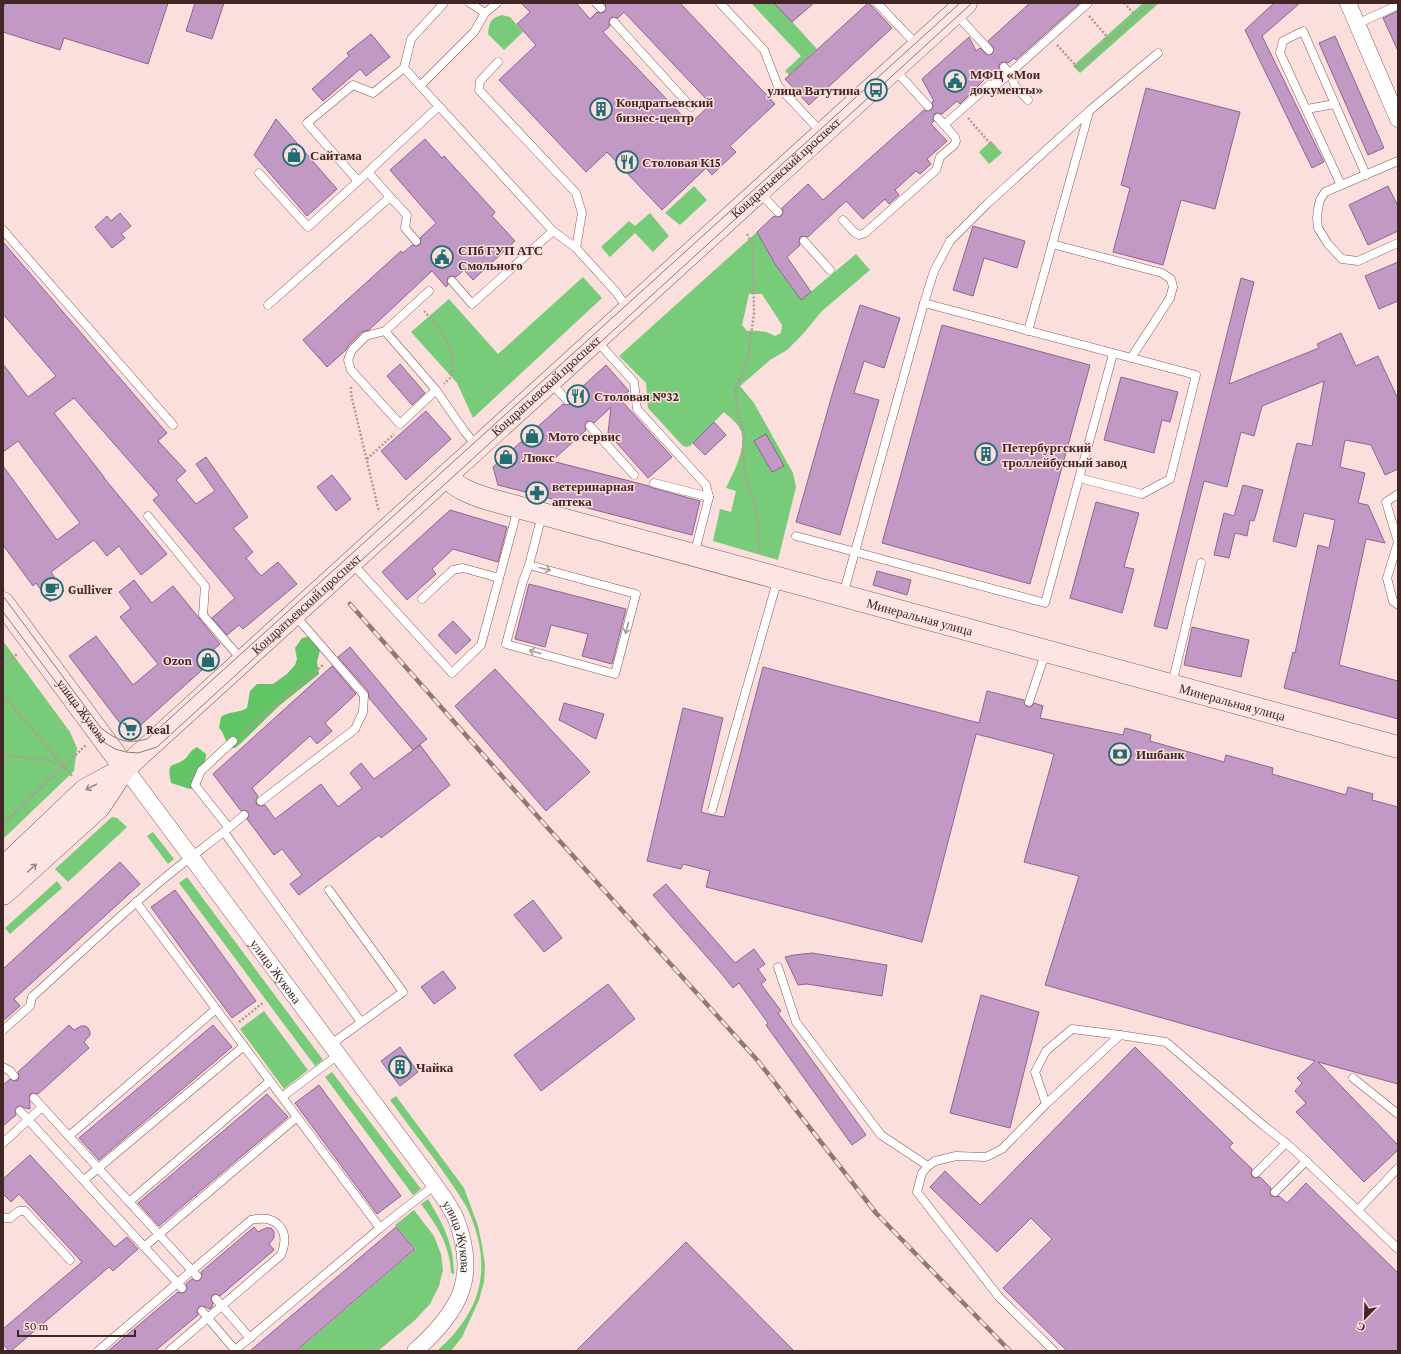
<svg xmlns="http://www.w3.org/2000/svg" width="1401" height="1354" viewBox="0 0 1401 1354" font-family="'Crimson Pro',serif">
<style>
.green{fill:#78cb79;fill-rule:evenodd}
.forest{fill:#62c565}
.building{fill:#c298c5;stroke:#8d6690;fill-rule:evenodd}
.lines{fill:none;stroke-linecap:round;stroke-linejoin:round}
.lane-casing{stroke:#905552;stroke-width:9}
.street-casing{stroke:#905552;stroke-width:17}
.secondary-casing{stroke:#905552;stroke-width:23}
.path{stroke:#b49896;stroke-width:2.5;stroke-dasharray:2 2;stroke-linecap:butt}
.lane{stroke:#fff;stroke-width:8}
.street{stroke:#fff;stroke-width:16}
.secondary{stroke:#fde5e3;stroke-width:22}
.tram{stroke:#927775;stroke-width:1}
.rail-casing{stroke:#927775;stroke-width:4.5}
.rail{stroke:#fbdfdc;stroke-width:3;stroke-dasharray:9;stroke-linecap:butt}
.oneway{stroke:#a99d9c}
.oneway2{stroke:#9e8684}
.labels{text-anchor:middle;dominant-baseline:central;stroke-width:3;stroke-linejoin:round;paint-order:stroke}
.poi-label{font-size:13px;font-weight:bold;fill:#402624;stroke:#fbdfdc;text-anchor:start}
.street-label{font-size:13px;fill:#402624;stroke:#fbdfdc}
</style>
<rect width="100%" height="100%" fill="#fbdfdc"/>
<g class="green">
<polygon points="751,3 775,3 817,49 789,75 785,71 801,56"/>
<polygon points="1143,3 1159,3 1080,73 1073,66"/>
<path d="M 502,15 L 510,17 L 523,32 L 504,50 L 488,34 C 489,22 491,18 502,15 Z"/>
<polygon points="991,141 1002,153 989,164 979,152"/>
<polygon points="694,186 707,200 680,225 665,213"/>
<polygon points="650,213 669,236 653,252 635,233 610,257 601,247 629,221 635,226"/>
<path d="M 757,232 L 777,267 L 801,300 L 856,254 L 870,270 L 822,311 L 802,335 L 787,350 L 770,360 L 740,386 L 754,403 L 793,473 L 796,487 L 778,560 L 713,541 L 720,509 L 731,512 L 736,491 L 726,488 C 733,473 747,449 741,431 C 739,424 729,417 724,412 L 690,446 L 686,447 L 682,445 L 648,408 L 646,383 L 619,356 ZM 749,294 L 762,294 L 782,325 L 781,333 L 775,336 C 766,331 757,330 747,331 L 742,325 Z"/>
<polygon points="583,277 602,298 473,418 457,383 411,332 449,299 498,354"/>
<polygon points="3,641 70,732 77,748 74,771 3,839"/>
<polygon points="112,817 117,818 127,827 68,882 55,869"/>
<polygon points="153,832 174,859 168,864 147,836"/>
<polygon points="187,877 323,1060 315,1066 179,883"/>
<polygon points="57,881 62,888 10,934 5,928"/>
<polygon points="264,1011 308,1070 284,1089 240,1029"/>
<polygon points="332,1072 421,1189 413,1195 325,1077"/>
<path d="M 396,1096 L 464,1188 L 478,1226 L 482,1245 L 485,1265 L 484,1282 L 479,1300 L 462,1337 L 451,1351 L 437,1351 C 473,1319 490,1283 477,1235 C 474,1225 471,1215 466,1206 C 456,1189 444,1173 432,1156 C 418,1138 404,1119 390,1100 Z"/>
<path d="M 428,1199 C 443,1224 454,1244 454,1274 L 451,1273 C 450,1245 437,1226 421,1204 Z"/>
<polygon points="414,1210 434,1236 441,1254 443,1270 439,1286 430,1304 415,1320 378,1351 297,1351 416,1249 395,1225"/>
</g>
<g class="forest">
<path d="M 307,637 L 321,646 L 317,662 L 319,674 L 280,705 L 240,744 L 235,748 L 230,748 C 225,742 225,734 219,728 L 221,717 C 229,711 239,713 247,708 L 250,691 L 257,684 L 273,684 L 287,674 L 295,665 L 297,659 L 295,648 L 302,638 Z"/>
<path d="M 197,747 L 206,754 C 207,762 198,778 195,788 L 190,789 L 171,783 C 166,758 174,769 186,758 C 190,753 191,750 197,747 Z"/>
</g>
<g class="building">
<polygon points="5,3 168,3 148,64 64,38 60,50 3,32 3,9"/>
<polygon points="195,3 224,3 212,39 186,31"/>
<path d="M 521,3 L 576,3 L 590,19 L 597,12 L 600,13 L 605,12 L 606,9 L 605,5 L 607,3 L 680,3 L 775,104 L 730,146 L 736,152 L 718,169 L 712,175 L 706,168 L 662,210 L 607,152 L 586,172 L 499,80 L 536,45 L 517,24 L 530,12 ZM 624,12 L 711,104 L 690,124 L 603,32 L 610,26 L 609,23 L 610,18 L 613,17 L 618,18 Z"/>
<polygon points="774,3 814,3 792,22"/>
<polygon points="868,3 869,3 892,28 809,105 785,79"/>
<polygon points="1030,3 1080,3 1016,60 1014,58 1008,63 1005,62 1000,63 999,66 1000,71 992,78 989,75 960,104 957,101 942,114 937,113 934,114 933,119 934,121 931,124 947,141 927,159 931,164 920,174 916,171 895,190 899,195 889,204 885,199 863,219 846,201 808,237 803,236 800,237 799,242 800,245 787,257 811,292 801,300 775,264 757,232 774,216 777,217 781,216 783,213 782,208 808,184 823,200 924,110 927,111 931,110 933,107 932,102 934,101 922,79 969,37 976,51 980,48 987,55 992,54 994,48 988,41"/>
<polygon points="1274,3 1300,3 1262,36 1324,162 1312,168 1245,30"/>
<polygon points="1398,11 1398,51 1383,18"/>
<polygon points="371,34 390,57 366,76 360,69 323,101 312,89 349,56 347,53"/>
<polygon points="1335,36 1384,148 1368,155 1319,43"/>
<polygon points="1146,88 1240,112 1215,209 1181,200 1163,265 1113,252 1130,188 1121,185"/>
<polygon points="276,119 337,189 307,216 254,155"/>
<polygon points="425,139 442,158 444,156 495,212 492,216 515,241 473,280 464,270 456,277 451,276 448,277 447,282 448,285 446,287 432,271 369,330 362,332 348,346 346,350 327,367 303,340 401,251 403,253 412,245 417,246 420,245 421,240 420,238 436,223 390,170"/>
<polygon points="1388,186 1398,206 1398,231 1368,245 1349,205"/>
<polygon points="120,213 131,226 121,234 125,238 112,248 95,227 107,216 111,221"/>
<polygon points="973,226 1025,241 1017,268 984,258 973,296 953,290"/>
<polygon points="3,242 167,433 158,441 186,471 176,480 196,504 215,491 196,464 206,457 248,517 233,528 253,552 246,558 261,576 278,562 297,584 243,629 239,625 227,635 212,618 235,598 153,500 159,495 74,398 54,413 104,477 104,478 167,554 141,575 119,546 107,556 94,540 51,572 64,591 50,602 36,583 33,586 3,545 3,466 57,540 80,523 18,441 3,452 3,364 28,397 56,376 3,314"/>
<polygon points="1398,262 1398,301 1379,309 1365,276"/>
<polygon points="1241,278 1254,282 1229,384 1319,348 1317,344 1341,333 1356,366 1378,356 1398,399 1398,469 1385,475 1371,445 1345,440 1340,467 1365,473 1358,503 1368,505 1385,543 1366,539 1339,665 1398,681 1398,719 1284,688 1293,652 1295,653 1318,545 1329,548 1335,520 1304,513 1296,547 1273,541 1297,443 1312,446 1324,381 1262,406 1254,436 1241,432 1227,487 1204,481 1167,629 1154,626"/>
<polygon points="860,305 900,318 884,368 864,361 854,393 879,400 840,535 796,522 834,388"/>
<polygon points="942,325 1090,365 1030,584 882,543"/>
<polygon points="400,364 425,393 412,405 387,376"/>
<polygon points="606,365 629,391 620,399 672,457 648,478 608,433 611,407 594,423 589,421 586,422 585,427 586,430 552,461 649,486 653,488 700,501 692,535 498,485 493,467 563,404 566,405 570,404 572,401 571,397"/>
<polygon points="1121,377 1178,392 1170,422 1162,420 1154,453 1104,440"/>
<polygon points="426,411 451,439 406,480 381,451"/>
<polygon points="714,422 726,435 705,455 693,443"/>
<polygon points="766,434 784,466 772,472 754,441"/>
<polygon points="332,475 351,499 336,511 317,487"/>
<polygon points="1243,485 1263,490 1254,521 1250,520 1247,536 1235,533 1229,558 1214,555 1224,513 1234,516"/>
<polygon points="1096,502 1139,513 1124,567 1134,569 1122,613 1070,598"/>
<polygon points="450,510 507,527 498,562 453,549 432,569 436,574 407,600 382,572"/>
<polygon points="877,571 911,580 907,595 873,585"/>
<polygon points="134,580 152,603 173,586 220,644 207,655 212,661 133,732 126,731 69,656 96,636 133,685 158,664 120,617 131,608 119,592"/>
<polygon points="529,584 626,609 612,664 582,656 588,634 551,625 545,647 515,639"/>
<polygon points="453,621 471,640 456,654 438,635"/>
<polygon points="1192,627 1249,640 1241,677 1184,665"/>
<polygon points="350,647 427,739 413,750 369,698 368,691 338,657"/>
<polygon points="332,666 356,694 325,723 332,731 317,744 310,736 252,788 258,796 256,801 257,805 261,806 265,805 275,819 321,784 338,807 362,788 350,773 361,763 374,779 420,745 450,785 381,838 379,835 299,895 290,884 302,875 282,849 274,855 247,819 249,816 248,812 245,810 241,811 213,774"/>
<polygon points="763,667 979,723 987,691 1024,700 1025,705 1028,707 1032,706 1034,703 1043,706 1040,718 1123,735 1125,728 1151,735 1150,741 1224,762 1226,755 1273,768 1272,774 1346,795 1348,787 1373,794 1372,800 1398,807 1398,1084 1318,1062 1398,1145 1398,1150 1364,1182 1296,1112 1306,1103 1295,1091 1302,1083 1297,1078 1315,1061 1045,985 1079,876 1024,862 1054,754 976,734 922,942 706,887 710,871 683,864 681,869 647,861 683,708 723,718 701,812 711,815 724,817"/>
<polygon points="495,669 590,772 546,811 455,706"/>
<polygon points="564,703 604,714 596,739 559,720"/>
<polygon points="120,862 140,884 14,999 20,1006 3,1021 3,969"/>
<polygon points="666,884 735,963 754,949 765,964 758,969 766,980 761,984 781,1011 778,1013 866,1135 852,1145 766,1025 768,1023 739,983 733,988 721,973 653,895"/>
<polygon points="175,890 256,1001 232,1018 151,907"/>
<polygon points="533,900 562,938 544,952 514,915"/>
<polygon points="812,953 887,965 882,996 807,984 798,985 785,957 794,955"/>
<polygon points="443,971 456,988 434,1004 421,987"/>
<polygon points="608,984 635,1019 541,1091 514,1055"/>
<polygon points="981,995 1039,1012 1010,1128 950,1113"/>
<polygon points="69,1025 74,1030 81,1026 86,1026 88,1028 90,1032 90,1035 84,1042 89,1048 38,1094 33,1093 30,1094 29,1099 30,1102 30,1109 25,1108 21,1106 17,1107 15,1110 16,1115 3,1126 3,1085 10,1079 14,1081 18,1080 19,1076 18,1072"/>
<polygon points="213,1025 232,1047 99,1160 79,1138"/>
<polygon points="400,1047 418,1072 400,1086 381,1061"/>
<polygon points="1135,1047 1233,1143 1229,1147 1252,1169 1251,1174 1252,1177 1257,1178 1260,1177 1271,1188 1270,1193 1271,1196 1276,1197 1279,1196 1287,1203 1306,1183 1398,1273 1398,1351 1067,1351 1003,1288 1052,1239 1031,1218 997,1252 930,1187 945,1171 980,1205"/>
<polygon points="319,1085 401,1196 377,1214 295,1103"/>
<polygon points="267,1094 288,1117 159,1226 138,1203"/>
<polygon points="30,1155 115,1247 127,1237 138,1249 113,1271 109,1267 11,1351 9,1351 3,1344 3,1329 82,1262 19,1194 11,1202 3,1194 3,1179"/>
<polygon points="254,1227 258,1232 266,1228 271,1228 273,1230 274,1232 274,1238 269,1244 274,1250 220,1296 215,1294 212,1295 211,1300 213,1303 212,1307 210,1309 203,1306 199,1307 197,1310 198,1315 155,1351 108,1351 178,1292 181,1293 185,1292 187,1289 186,1284 192,1279 196,1281 200,1280 202,1275 201,1272"/>
<polygon points="396,1227 415,1249 296,1351 250,1351"/>
<polygon points="686,1242 794,1351 576,1351"/>
</g>
<g class="lines">
<g class="lane-casing">
<g id="lane">
<polyline points="444,3 411,39 404,68 553,231 576,248"/>
<polyline points="470,3 485,13"/>
<polyline points="596,3 601,8"/>
<polyline points="720,3 764,50 778,86 822,133"/>
<polyline points="877,3 918,46"/>
<polyline points="956,14 989,50"/>
<polyline points="614,22 691,107"/>
<polyline points="1357,24 1398,5"/>
<polyline points="498,62 480,81 479,90 576,193 582,213 576,248 616,292 628,309"/>
<polyline points="1004,67 1010,73 1015,86 1028,100"/>
<polyline points="895,70 928,106"/>
<polyline points="421,85 474,32 485,13 497,3"/>
<polyline points="1307,109 1335,104"/>
<polyline points="944,125 989,85 999,83 1088,3"/>
<polyline points="1398,161 1325,192 1320,200 1318,209 1317,218 1318,228 1328,244 1342,259 1358,261 1398,243"/>
<polyline points="259,173 308,227 368,172"/>
<polyline points="358,181 307,123 353,85 373,93 404,68"/>
<polyline points="1341,185 1280,53 1283,41 1303,31 1366,175"/>
<polyline points="759,192 778,212"/>
<polyline points="390,197 407,215 405,228 416,241"/>
<polyline points="843,220 854,232 859,235 865,233 936,170 940,157 954,145 956,141 955,137 938,118"/>
<polyline points="3,230 173,425"/>
<polyline points="804,241 830,270"/>
<polyline points="1052,244 1162,273 1171,279 1173,287 1170,298 1131,358"/>
<polyline points="452,281 472,304 553,231"/>
<polyline points="429,291 385,331 366,336 352,350 348,360 351,370 400,424 436,390"/>
<polyline points="924,303 1196,375 1170,479 1142,494 1079,478"/>
<polyline points="268,305 390,197 368,172 439,106"/>
<polyline points="385,331 436,390 465,432 477,446"/>
<polyline points="1028,331 1089,112"/>
<polyline points="596,340 634,382 637,409 706,485 709,497 694,555"/>
<polyline points="550,382 567,400"/>
<polyline points="590,426 634,475"/>
<polyline points="654,483 709,497"/>
<polyline points="1398,494 1386,502 1398,542 1387,578 1393,601 1398,605"/>
<polyline points="148,516 205,586 203,615 242,660"/>
<polyline points="796,536 1045,603 1113,354"/>
<polyline points="352,563 452,673 481,645 518,508"/>
<polyline points="529,565 523,581 506,644 615,674 636,594 529,565 542,515"/>
<polyline points="843,595 924,303 934,271 950,241 987,204 1089,111 1158,53"/>
<polyline points="422,599 453,570 463,568 499,578"/>
<polyline points="1172,684 1201,563"/>
<polyline points="1029,702 1046,651"/>
<polyline points="261,801 355,729 363,712 364,695 294,614"/>
<polyline points="712,810 778,578"/>
<polyline points="229,828 195,785 201,771 233,741"/>
<polyline points="224,832 361,1022"/>
<polyline points="329,890 403,992 330,1045"/>
<polyline points="136,902 380,1228"/>
<polyline points="778,967 796,1022 881,1135 928,1166"/>
<path d="M 3,1030 L 30,1006 L 32,997 C 75,958 117,918 161,881 C 188,858 218,838 244,815"/>
<polyline points="3,1067 10,1071 14,1076"/>
<polyline points="1353,1078 1398,1114"/>
<polyline points="282,1097 338,1055"/>
<polyline points="34,1098 197,1276"/>
<polyline points="1046,1104 1035,1072 1046,1051 1072,1029 1120,1035"/>
<polyline points="20,1111 182,1288"/>
<polyline points="69,1136 216,1009"/>
<polyline points="3,1143 42,1107"/>
<polyline points="1256,1173 1286,1143"/>
<polyline points="84,1180 244,1046"/>
<polyline points="1275,1192 1306,1161"/>
<polyline points="129,1202 270,1081"/>
<polyline points="1358,1210 1398,1168"/>
<polyline points="3,1217 4,1218 10,1218 19,1211 25,1211 70,1260"/>
<polyline points="144,1247 297,1117"/>
<polyline points="216,1299 250,1338"/>
<polyline points="202,1311 235,1350"/>
<path d="M 98,1351 L 251,1220 C 277,1214 291,1230 281,1255 L 169,1351"/>
<polyline points="234,1351 380,1228 435,1185"/>
<polyline points="1054,1351 999,1297 917,1192 922,1173 928,1166 935,1161 956,1156 986,1157 1002,1149 1046,1104 1120,1035 1166,1042 1264,1126 1286,1143 1306,1161 1398,1249"/>
</g>
</g>
<g class="street-casing">
<g id="street">
<polyline points="1348,3 1398,119"/>
<path id="s1" d="M 125,768 L 435,1185 C 442,1196 451,1207 456,1219 C 479,1278 459,1312 415,1351"/>
</g>
</g>
<g class="secondary-casing">
<g id="secondary">
<path id="s2" d="M 446,476 C 458,489 472,494 488,499 L 1398,747"/>
<path id="s3" d="M 3,603 L 125,768"/>
<polyline points="3,868 85,790 122,770"/>
<path id="s4" d="M 3,894 L 99,807 L 125,768 L 966,3"/>
</g>
</g>
<g class="path">
<polyline points="1124,3 1136,16"/>
<polyline points="1089,16 1110,40"/>
<polyline points="1057,45 1078,68 1151,3"/>
<polyline points="968,118 994,148"/>
<polyline points="747,234 753,246 754,313 748,358 735,391 739,419 744,432 743,452 746,479 755,506 758,524 759,554"/>
<polyline points="424,311 434,322 450,345 453,366 451,377 444,384"/>
<polyline points="351,387 351,394 379,512"/>
<polyline points="367,459 394,434"/>
<polyline points="3,666 17,654"/>
<polyline points="3,695 73,777"/>
<polyline points="242,734 323,665"/>
<polyline points="3,755 47,760 63,766"/>
<polyline points="3,824 86,745"/>
<polyline points="239,1022 264,1002"/>
</g>
<use href="#lane" class="lane"/>
<use href="#street" class="street"/>
<use href="#secondary" class="secondary"/>
<g class="tram">
<path d="M 3,596 L 101,728 C 118,741 126,744 147,739 L 960,3"/>
<polyline points="3,612 80,714 102,741 115,749 126,752 138,753 157,747 972,3"/>
</g>
<g class="rail-casing">
<polyline id="rail" points="350,604 547,827 758,1061 876,1213 1010,1351"/>
</g>
<use href="#rail" class="rail"/>
</g>
<defs><path id="oneway-shaft" d="M-6 0H5M1.5-3L5.5 0L1.5 3" fill="none" stroke-width="1.6" stroke-linecap="round" stroke-linejoin="round"/></defs>
<g class="oneway">
<use href="#oneway-shaft" transform="translate(545 569) rotate(15)"/>
<use href="#oneway-shaft" transform="translate(627 628) rotate(105)"/>
<use href="#oneway-shaft" transform="translate(535 652) rotate(-165)"/>
</g>
<g class="oneway2">
<use href="#oneway-shaft" transform="translate(91 787) rotate(152)"/>
<use href="#oneway-shaft" transform="translate(32 868) rotate(-42)"/>
</g>
<defs>
<g id="civic-ring" transform="scale(1.15)"><circle r="9.5" fill="#fbdfdc" stroke="#226d74" stroke-width="1.5"/><path d="M-.6-6.5H3V-4.5H.6V-3L4-1V1h2V6H-6V1h2V-1L-.6-3ZM-1.2 2.5V6h2.4V2.5Z" fill="#226d74"/></g>
<g id="bus-ring" transform="scale(1.15)"><circle r="9.5" fill="#fbdfdc" stroke="#226d74" stroke-width="1.5"/><path d="M-5-6H5V4H4V6H2V4H-2V6H-4V4H-5ZM-3.5-4V0h7V-4ZM-3.5 1.2v1.5H-2V1.2ZM2 1.2v1.5H3.5V1.2Z" fill="#226d74"/></g>
<g id="building-ring" transform="scale(1.15)"><circle r="9.5" fill="#fbdfdc" stroke="#226d74" stroke-width="1.5"/><path d="M-4-6H4V6H1V3H-1V6H-4ZM-2.5-4.3h1.7v1.8h-1.7ZM.8-4.3h1.7v1.8H.8ZM-2.5-1h1.7V.8h-1.7ZM.8-1h1.7V.8H.8Z" fill="#226d74"/></g>
<g id="shop-ring" transform="scale(1.15)"><circle r="9.5" fill="#fbdfdc" stroke="#226d74" stroke-width="1.5"/><path d="M-5-2.5h2.3a2.7 3.5 0 0 1 5.4 0H5L5.5 6h-11ZM-1.5-2.5h3a1.5 2.3 0 0 0-3 0Z" fill="#226d74"/></g>
<g id="restaurant-ring" transform="scale(1.15)"><circle r="9.5" fill="#fbdfdc" stroke="#226d74" stroke-width="1.5"/><path d="M-5-6h1v4h1v-4h1v4h1v-4h1v5L-1.5 .5V6h-2V.5L-5-1ZM5-6V6H3V1.5H1.5Q1.5-4 5-6Z" fill="#226d74"/></g>
<g id="pharmacy-ring" transform="scale(1.15)"><circle r="9.5" fill="#fbdfdc" stroke="#226d74" stroke-width="1.5"/><path d="M-2-6h4v4h4v4h-4v4h-4v-4h-4v-4h4Z" fill="#226d74"/></g>
<g id="cafe-ring" transform="scale(1.15)"><circle r="9.5" fill="#fbdfdc" stroke="#226d74" stroke-width="1.5"/><path d="M-5.5-4.5H6V0H3Q3 3.5 0 3.5H-2.5Q-5.5 3.5-5.5 0ZM3-3.2v2h1.7v-2ZM-6 4.5H4V6H-6Z" fill="#226d74"/></g>
<g id="supermarket-ring" transform="scale(1.15)"><circle r="9.5" fill="#fbdfdc" stroke="#226d74" stroke-width="1.5"/><path d="M-6-5.5h2.5l.6 2H6L4.5 2H-2.5L-4.4-4H-6ZM-1.5 3.2a1.3 1.3 0 1 0 .1 0ZM3 3.2a1.3 1.3 0 1 0 .1 0Z" fill="#226d74"/></g>
<g id="bank-ring" transform="scale(1.15)"><circle r="9.5" fill="#fbdfdc" stroke="#226d74" stroke-width="1.5"/><path d="M-6-4H6V4H-6ZM0-2.3a2.3 2.3 0 1 0 0 4.6a2.3 2.3 0 1 0 0-4.6Z" fill="#226d74"/></g>
</defs>
<g fill-rule="evenodd">
<use href="#civic-ring" x="955" y="81"/>
<use href="#bus-ring" x="876" y="90"/>
<use href="#building-ring" x="601" y="109"/>
<use href="#shop-ring" x="294" y="155"/>
<use href="#restaurant-ring" x="627" y="162"/>
<use href="#civic-ring" x="442" y="257"/>
<use href="#restaurant-ring" x="578" y="396"/>
<use href="#shop-ring" x="532" y="436"/>
<use href="#building-ring" x="986" y="454"/>
<use href="#shop-ring" x="506" y="457"/>
<use href="#pharmacy-ring" x="537" y="493"/>
<use href="#cafe-ring" x="52" y="589"/>
<use href="#shop-ring" x="208" y="660"/>
<use href="#supermarket-ring" x="130" y="729"/>
<use href="#bank-ring" x="1120" y="754"/>
<use href="#building-ring" x="400" y="1067"/>
</g>
<g class="labels">
<g class="poi-label">
<text x="970" y="74">МФЦ «Мои<tspan x="970" dy="15">документы»</tspan></text>
<text x="860" y="90" text-anchor="end">улица Ватутина</text>
<text x="616" y="102">Кондратьевский<tspan x="616" dy="15">бизнес-центр</tspan></text>
<text x="310" y="155">Сайтама</text>
<text x="642" y="162">Столовая К15</text>
<text x="458" y="250">СПб ГУП АТС<tspan x="458" dy="15">Смольного</tspan></text>
<text x="594" y="396">Столовая №32</text>
<text x="548" y="436">Мото сервис</text>
<text x="1002" y="447">Петербургский<tspan x="1002" dy="15">троллейбусный завод</tspan></text>
<text x="522" y="457">Люкс</text>
<text x="552" y="486">ветеринарная<tspan x="552" dy="15">аптека</tspan></text>
<text x="68" y="589">Gulliver</text>
<text x="192" y="660" text-anchor="end">Ozon</text>
<text x="146" y="729">Real</text>
<text x="1136" y="754">Ишбанк</text>
<text x="416" y="1067">Чайка</text>
</g>
<g class="street-label">
<text stroke="none"><textPath href="#s4" startOffset="1069">Кондратьевский проспект</textPath></text>
<text stroke="none"><textPath href="#s4" startOffset="745">Кондратьевский проспект</textPath></text>
<text stroke="none"><textPath href="#s4" startOffset="421">Кондратьевский проспект</textPath></text>
<text stroke="none"><textPath href="#s2" startOffset="496">Минеральная улица</textPath></text>
<text stroke="none"><textPath href="#s2" startOffset="820">Минеральная улица</textPath></text>
<text stroke="none"><textPath href="#s3" startOffset="134">улица Жукова</textPath></text>
<text stroke="none"><textPath href="#s1" startOffset="253">улица Жукова</textPath></text>
<text stroke="none"><textPath href="#s1" startOffset="577">улица Жукова</textPath></text>
</g>
</g>
<rect width="1401" height="1354" fill="none" stroke="#402624" stroke-width="8"/>
<g transform="translate(1365 1318) rotate(203)" stroke="#fbdfdc" stroke-width="3" paint-order="stroke">
<path d="M0-3L7 15L0 10L-7 15Z" fill="#402624"/>
<text y="-6" font-size="11" font-weight="bold" text-anchor="middle" fill="#402624">С</text>
</g>
<path d="M18 1330v6h117v-6" fill="none" stroke="#402624" stroke-width="2"/>
<text x="24" y="1330" font-size="12" fill="#402624" stroke="#fbdfdc" stroke-width="3" paint-order="stroke">50 m</text>
</svg>
